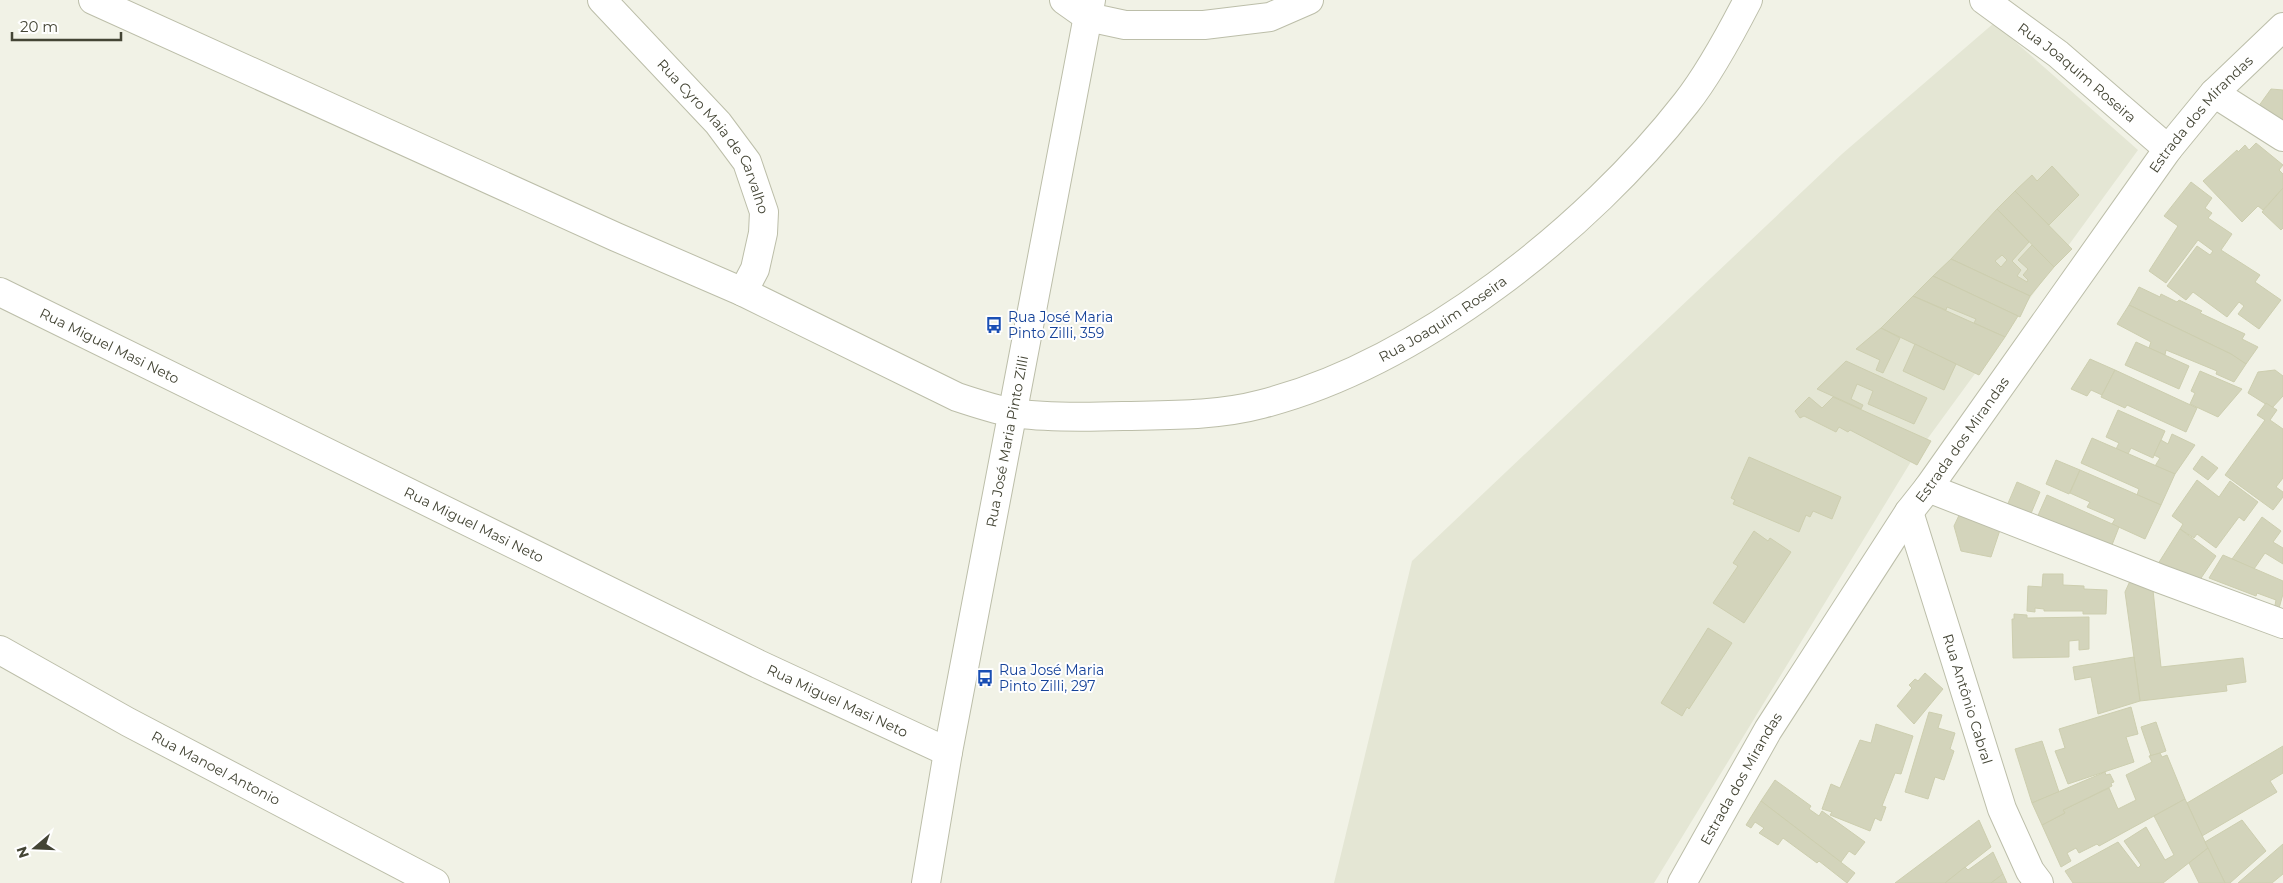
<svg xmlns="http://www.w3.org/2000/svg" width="2283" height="883" viewBox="0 0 2283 883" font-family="Montserrat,sans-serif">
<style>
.residential{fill:#e4e6d4}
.building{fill:#d3d4bb;stroke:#cdceaf;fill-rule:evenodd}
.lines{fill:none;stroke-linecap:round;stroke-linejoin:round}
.minor-casing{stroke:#bcbea9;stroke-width:30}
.minor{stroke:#fff;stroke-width:28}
.labels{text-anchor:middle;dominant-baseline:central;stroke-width:4;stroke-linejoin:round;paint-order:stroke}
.street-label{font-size:14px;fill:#444535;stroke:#fff}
.transit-label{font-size:14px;fill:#164399;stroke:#fff;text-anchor:start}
</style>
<rect width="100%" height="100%" fill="#f1f2e6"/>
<polygon class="residential" points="1994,23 2138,150 1912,460 1654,883 1334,883 1412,561 1842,154"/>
<g class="building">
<polygon points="2271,89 2283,90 2283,122 2258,107"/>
<polygon points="2256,143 2283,165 2279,170 2283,174 2283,188 2263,210 2258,206 2242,222 2203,181 2237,150 2238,152 2245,145 2249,150"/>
<polygon points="2052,166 2079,195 2049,225 2015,191 2032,175 2037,181"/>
<polygon points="2191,182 2212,198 2205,208 2212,213 2208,218 2232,234 2221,250 2260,275 2255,282 2281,300 2259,329 2238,314 2244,306 2239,302 2227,317 2193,292 2186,300 2167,286 2197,246 2210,255 2213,251 2198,240 2166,283 2149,271 2178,226 2164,216"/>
<polygon points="2283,188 2283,228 2281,230 2262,212"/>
<polygon points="2015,191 2072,249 2054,267 1997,209"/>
<path d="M 1997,209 L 2029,242 L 2012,261 L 2021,270 L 2017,276 L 2027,282 L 2028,280 L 2023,275 L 2028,269 L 2018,260 L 2032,245 L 2054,267 L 2030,296 L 1951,259 ZM 2002,255 L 2007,260 L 2001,267 L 1995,261 Z"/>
<polygon points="1951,259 2030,296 2020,317 1933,276"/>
<polygon points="1933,276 2018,316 2005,337 1974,323 1976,319 1947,307 1946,310 1913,296"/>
<polygon points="2139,287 2160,297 2161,294 2177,302 2179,300 2202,311 2200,313 2245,334 2242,339 2258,347 2246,364 2231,354 2129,305"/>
<polygon points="1913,296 2005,337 1979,375 1881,328"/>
<polygon points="2129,305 2231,354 2246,364 2234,382 2216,374 2217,371 2166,350 2165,355 2149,348 2151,342 2117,324"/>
<polygon points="1881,328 1900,338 1883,373 1876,370 1880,360 1856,349"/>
<polygon points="2136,342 2189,366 2179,389 2125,365"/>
<polygon points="1915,344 1956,364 1944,390 1903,371"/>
<polygon points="2090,359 2115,370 2102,395 2091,390 2087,396 2071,389"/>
<polygon points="1846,361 1927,398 1914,424 1868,404 1873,391 1857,384 1851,399 1863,405 1861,409 1817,389"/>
<polygon points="2115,370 2197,408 2186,432 2127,405 2125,408 2101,397"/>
<polygon points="2275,370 2283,376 2283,396 2272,408 2248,393 2258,372"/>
<polygon points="2200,371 2242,389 2218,417 2190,404 2195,393 2191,391"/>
<polygon points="1809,397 1822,408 1833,397 1931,441 1917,465 1850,430 1848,432 1839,427 1836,432 1804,416 1800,418 1795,411"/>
<polygon points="2266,403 2277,410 2270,420 2283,429 2283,478 2276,487 2283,492 2283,497 2273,510 2225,475 2265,420 2257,415"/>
<polygon points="2118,410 2165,431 2153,458 2131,448 2128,454 2116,449 2119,443 2106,437"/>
<polygon points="2172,434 2195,445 2175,474 2155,466 2160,458 2154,455 2161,440 2168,444"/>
<polygon points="2092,438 2175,474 2161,505 2137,495 2139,489 2081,463"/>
<polygon points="2202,456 2218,468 2208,480 2193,469"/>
<polygon points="1749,457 1841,497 1832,519 1813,511 1810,517 1806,515 1799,532 1733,504 1735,500 1731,498"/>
<polygon points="2056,460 2080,470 2069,494 2046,484"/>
<polygon points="2080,470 2161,505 2145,539 2112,524 2115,519 2087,507 2090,502 2070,493"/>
<polygon points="2197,480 2219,497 2230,481 2258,502 2244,521 2239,517 2216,548 2197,534 2194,538 2180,529 2183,524 2172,516"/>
<polygon points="2017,482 2040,492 2027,523 2004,513"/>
<polygon points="2047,495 2119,527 2110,550 2036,520"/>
<polygon points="1961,511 2001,527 1991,557 1961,551 1954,526"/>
<polygon points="2262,517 2281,531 2273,542 2283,548 2283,564 2265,553 2254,569 2232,559"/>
<polygon points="2180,529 2216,556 2197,584 2156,567"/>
<polygon points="1754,531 1768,541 1770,538 1791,552 1744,623 1713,603 1738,566 1733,563"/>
<polygon points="2223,555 2283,581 2283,594 2278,612 2274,610 2276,600 2257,593 2256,596 2209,578"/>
<polygon points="2043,574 2063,574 2063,585 2084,586 2084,589 2107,590 2106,614 2083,614 2083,611 2044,611 2044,609 2035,608 2035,612 2027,611 2028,586 2042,587"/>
<polygon points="2130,581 2153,590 2161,667 2243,658 2246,682 2226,685 2227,691 2140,701 2125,592"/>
<polygon points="2014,614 2027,615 2027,618 2089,617 2089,649 2079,650 2079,640 2069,641 2069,657 2013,658 2012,619 2014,619"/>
<polygon points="1708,628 1732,643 1689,709 1687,707 1682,716 1661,703"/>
<polygon points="2134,657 2140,701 2098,714 2091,677 2075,680 2073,667"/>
<polygon points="1925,673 1943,689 1914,724 1897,706 1912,688 1909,685 1915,679 1918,681"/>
<polygon points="2131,707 2138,734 2126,737 2134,762 2068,784 2055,751 2065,748 2059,729"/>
<polygon points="1929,712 1942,715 1938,728 1955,733 1950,749 1954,751 1944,780 1935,777 1928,799 1905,792"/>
<polygon points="2156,722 2166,751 2151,756 2141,727"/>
<polygon points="1876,724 1913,736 1901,774 1895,773 1882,806 1886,807 1881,821 1875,818 1870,831 1830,815 1832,812 1822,809 1831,784 1840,788 1860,740 1871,743"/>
<polygon points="2042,741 2059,792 2032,803 2015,749"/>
<polygon points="2283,746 2283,773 2270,781 2277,792 2202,836 2187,803"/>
<polygon points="2160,753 2162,757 2167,755 2185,799 2099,846 2097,844 2079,853 2076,848 2067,853 2071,861 2061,867 2042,825 2065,813 2063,810 2109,788 2118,809 2136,800 2126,775 2152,762 2149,756"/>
<polygon points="2105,772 2106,775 2110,774 2114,782 2111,783 2112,786 2063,810 2065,813 2042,825 2032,803"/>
<polygon points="1775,780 1811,806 1809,809 1819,816 1822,811 1865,842 1855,855 1849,851 1841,862 1761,801"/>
<polygon points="2185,799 2208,848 2163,883 2073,883 2065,871 2118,842 2138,868 2141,865 2124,841 2146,827 2165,860 2174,855 2154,816"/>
<polygon points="1761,801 1855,873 1847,883 1819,861 1817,863 1783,838 1778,845 1759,833 1764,828 1755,822 1751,828 1746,825"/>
<polygon points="1979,820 1991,847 1945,883 1895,883"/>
<polygon points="2242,820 2266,851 2230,883 2225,883 2205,842"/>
<polygon points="2283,844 2283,874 2272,883 2238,883"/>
<polygon points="2208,848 2225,883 2199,883 2189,863"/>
<polygon points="1993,852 2003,874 1991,883 1945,883 1965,867 1968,870"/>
<polygon points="2003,874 2007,883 1991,883"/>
</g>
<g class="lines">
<g class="minor-casing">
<g id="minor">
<path id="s1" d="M 93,0 L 616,237 L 743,292 L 957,397 C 975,403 993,409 1013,413 C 1044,418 1091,417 1123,416 C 1169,415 1217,416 1262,404 C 1418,364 1588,229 1686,103 C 1709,74 1731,33 1748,0"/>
<path id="s2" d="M 602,0 L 718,123 L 747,162 L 764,212 L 763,233 L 755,269 L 743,292"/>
<polyline points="1064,0 1088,17 1125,25 1204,25 1270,17 1309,0"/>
<path id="s3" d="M 1984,0 L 2058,54 L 2168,149"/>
<polyline points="2214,93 2283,137"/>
<path id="s4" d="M 0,292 L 758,664 L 948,752"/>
<polyline points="1928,488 2161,579 2283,624"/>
<path id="s5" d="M 1909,512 L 2002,809 L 2030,871 L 2039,883"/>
<path id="s6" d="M 0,650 L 128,722 L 435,883"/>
<path id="s7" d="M 926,883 L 948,752 L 1091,0"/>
<path id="s8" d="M 1682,883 L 1768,730 L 1909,512 L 1928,488 L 2168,149 L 2214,93 L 2283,27"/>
</g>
</g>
<use href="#minor" class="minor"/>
</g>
<defs>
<g id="bus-bare" transform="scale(1.35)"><path d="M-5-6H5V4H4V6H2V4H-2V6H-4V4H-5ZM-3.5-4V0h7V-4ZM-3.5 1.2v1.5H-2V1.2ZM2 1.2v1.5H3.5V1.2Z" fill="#1a4fb4" stroke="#fff" stroke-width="2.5" paint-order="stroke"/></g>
</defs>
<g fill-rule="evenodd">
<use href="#bus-bare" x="994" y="325"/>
<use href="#bus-bare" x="985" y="678"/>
</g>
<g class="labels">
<g class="street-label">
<text stroke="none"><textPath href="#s3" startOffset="118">Rua Joaquim Roseira</textPath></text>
<text stroke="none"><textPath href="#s8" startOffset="929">Estrada dos Mirandas</textPath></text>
<text stroke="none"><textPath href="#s2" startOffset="178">Rua Cyro Maia de Carvalho</textPath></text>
<text stroke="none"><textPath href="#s1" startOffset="1460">Rua Joaquim Roseira</textPath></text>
<text stroke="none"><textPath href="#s4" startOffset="122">Rua Miguel Masi Neto</textPath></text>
<text stroke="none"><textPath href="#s8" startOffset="525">Estrada dos Mirandas</textPath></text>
<text stroke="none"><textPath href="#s7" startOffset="449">Rua José Maria Pinto Zilli</textPath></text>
<text stroke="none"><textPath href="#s4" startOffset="528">Rua Miguel Masi Neto</textPath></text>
<text stroke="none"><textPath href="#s5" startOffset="196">Rua Antônio Cabral</textPath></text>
<text stroke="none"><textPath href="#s4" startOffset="932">Rua Miguel Masi Neto</textPath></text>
<text stroke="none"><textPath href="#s6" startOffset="246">Rua Manoel Antonio</textPath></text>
<text stroke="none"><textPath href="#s8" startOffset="120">Estrada dos Mirandas</textPath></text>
</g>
<g class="transit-label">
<text x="1008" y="317">Rua José Maria<tspan x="1008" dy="16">Pinto Zilli, 359</tspan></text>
<text x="999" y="670">Rua José Maria<tspan x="999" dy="16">Pinto Zilli, 297</tspan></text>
</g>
</g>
<g transform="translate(35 848) rotate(251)" stroke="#ffffff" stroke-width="4" paint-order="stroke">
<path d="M0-4L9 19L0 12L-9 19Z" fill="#444535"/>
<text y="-8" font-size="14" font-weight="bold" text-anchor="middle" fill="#444535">N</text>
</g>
<path d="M12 32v8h109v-8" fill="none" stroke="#444535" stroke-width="2.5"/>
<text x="20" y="32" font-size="15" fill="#444535" stroke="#ffffff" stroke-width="4" paint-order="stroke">20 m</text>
</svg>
